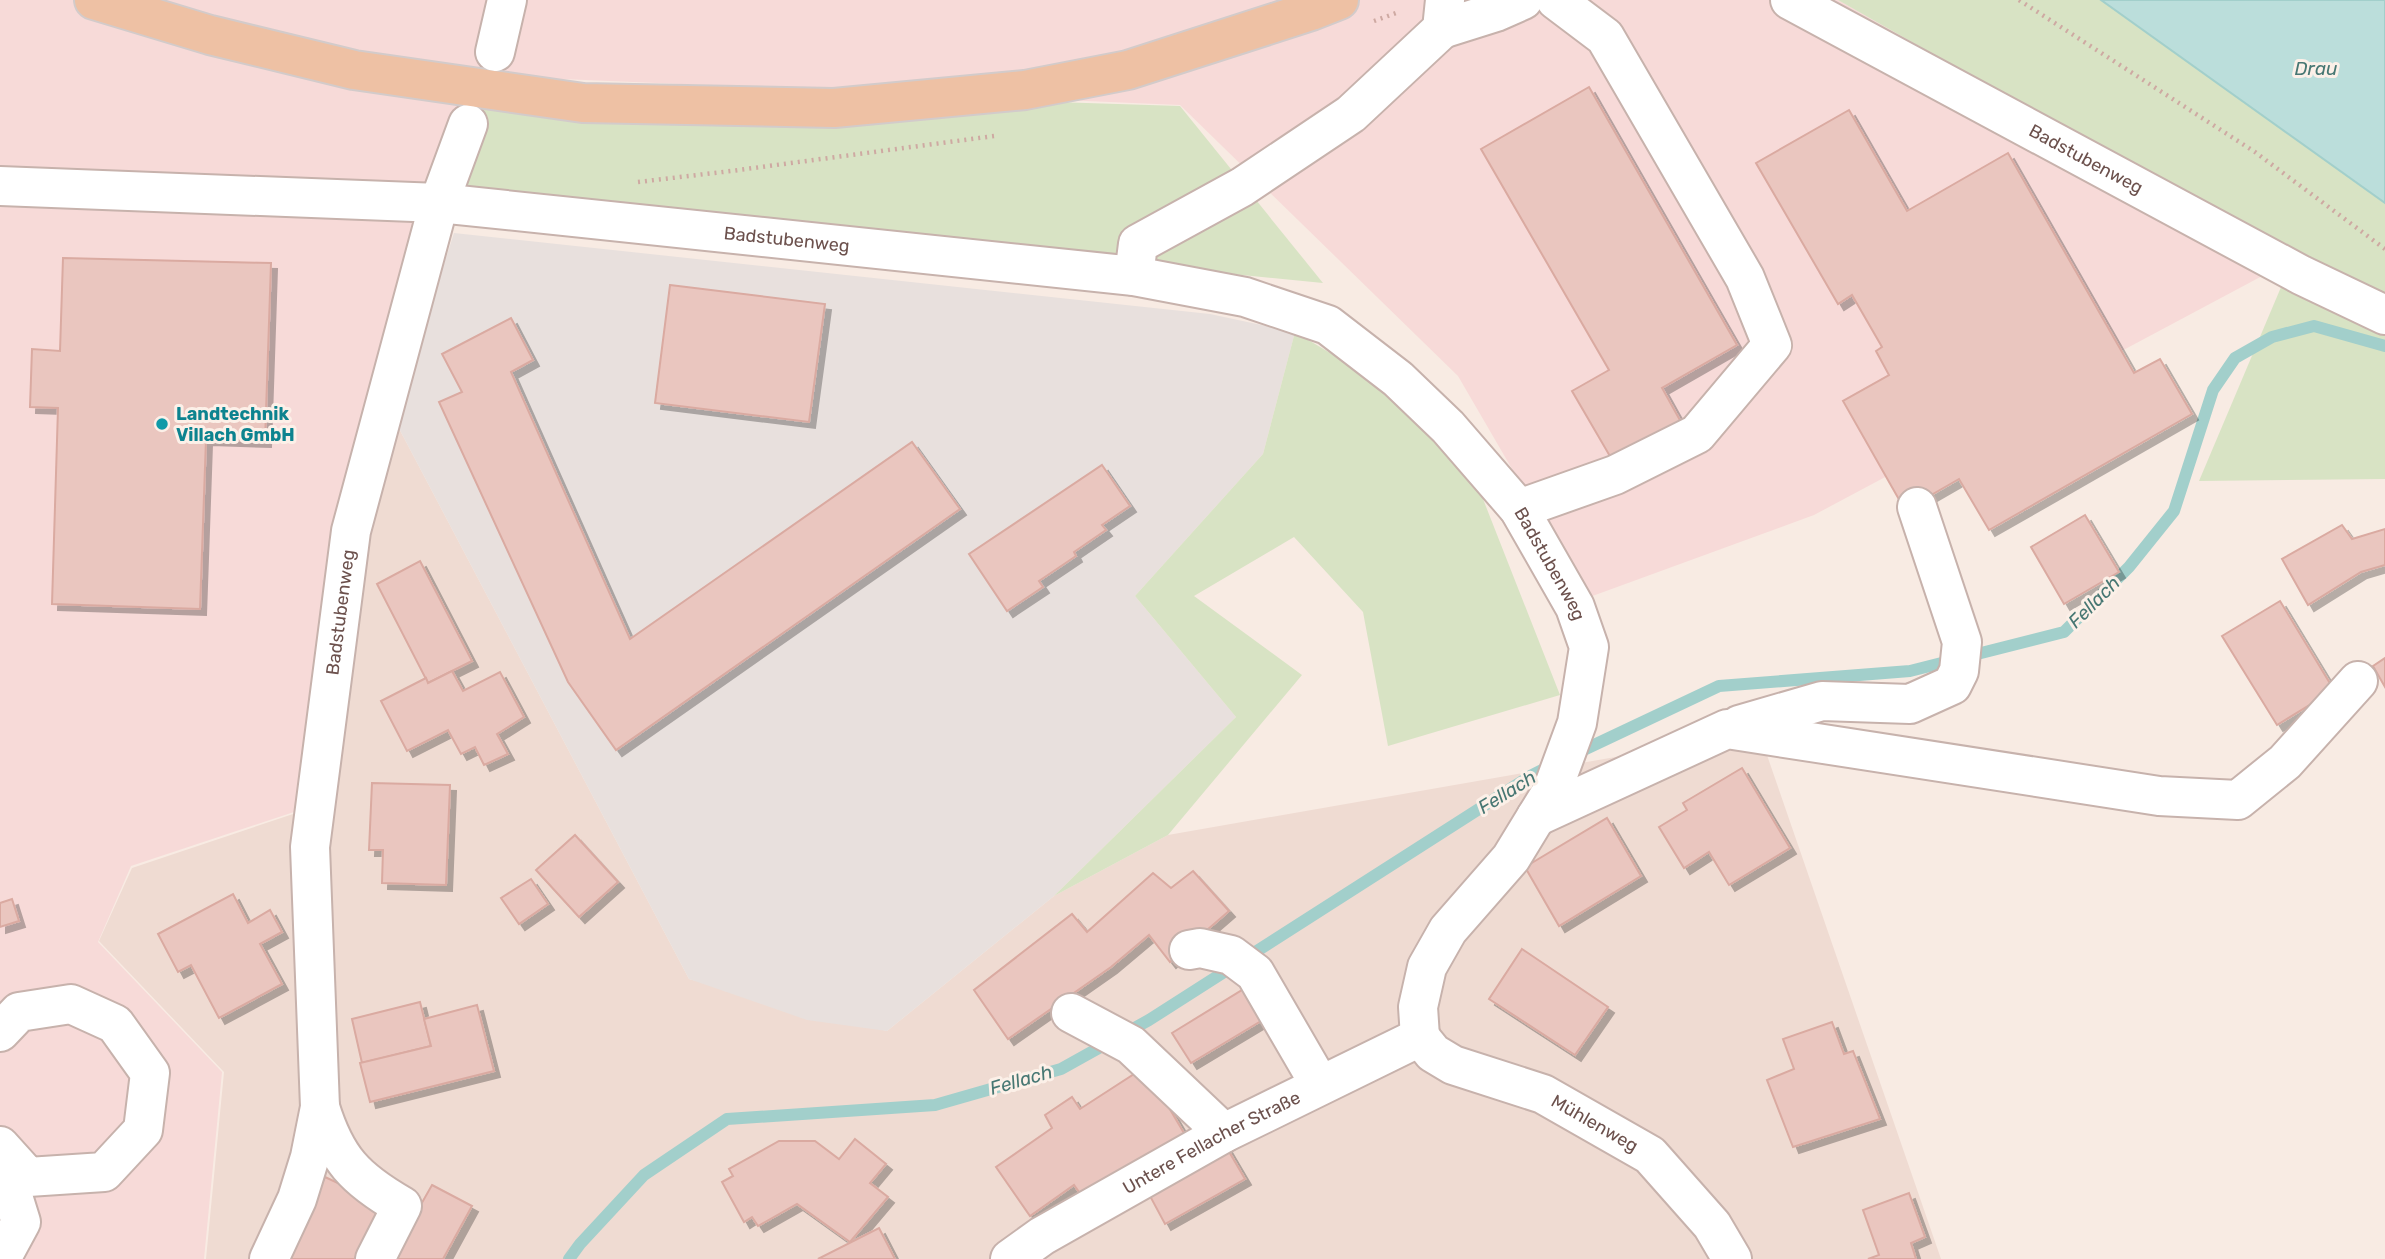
<svg xmlns="http://www.w3.org/2000/svg" width="2385" height="1259" viewBox="0 0 2385 1259" font-family="Rubik,sans-serif">
<style>
.residential{fill:#efdbd2}
.commercial{fill:#f7dad8}
.industrial{fill:#e8e0dd}
.green{fill:#d8e3c4}
.water{fill:#bbdedb;stroke:#a2cfcb;stroke-width:2}
.lines{fill:none;stroke-linecap:round;stroke-linejoin:round}
.stream{stroke:#a2cfcb;stroke-width:12}
.building{fill:#eac6bf;stroke:#daaaa1;stroke-width:2;filter:url(#shadow)}
.minor-casing{stroke:#c7b2ac;stroke-width:42}
.major-casing{stroke:#d3cbca;stroke-width:42}
.path{stroke:#cea9a2;stroke-width:4.5;stroke-dasharray:2 5;stroke-linecap:butt}
.minor{stroke:#fff;stroke-width:38}
.major{stroke:#eec1a4;stroke-width:38}
.culture-dot{fill:#0f9aa8;stroke:#fcf0e8;stroke-width:2.5}
.labels{text-anchor:middle;dominant-baseline:central;stroke-width:6;stroke-linejoin:round;paint-order:stroke}
.street-label{font-size:18px;fill:#6c514d;stroke:#fcf0e8}
.culture-label{font-size:18px;font-weight:bold;fill:#0d838f;stroke:#fcf0e8;text-anchor:start}
.water-label{font-size:19px;font-style:italic;fill:#477773;stroke:#fcf0e8}
</style>
<defs>
<filter id="shadow"><feDropShadow dx="6" dy="6" stdDeviation="0" flood-color="#0004"/></filter>
</defs>
<rect width="100%" height="100%" fill="#f8ebe3"/>
<polygon class="residential" points="394,419 689,979 887,1031 1054,896 1168,835 1759,732 1941,1259 206,1259 224,1072 99,941 132,868 302,811"/>
<polygon class="commercial" points="0,0 1838,0 2244,231 2279,267 1814,515 1587,598 1458,376 1180,105 469,75 435,209 300,810 131,866 98,942 222,1072 204,1259 0,1259"/>
<polygon class="industrial" points="454,233 1210,314 1295,332 1263,454 1135,596 1236,717 1054,896 887,1031 807,1020 689,979 394,419"/>
<g class="green">
<polygon points="1838,0 2101,0 2385,203 2385,298 2244,231"/>
<polygon points="487,84 1180,106 1323,283 457,197"/>
<polygon points="2287,273 2385,327 2385,479 2199,481"/>
<polygon points="1295,332 1362,372 1472,471 1560,695 1388,746 1363,612 1294,537 1194,596 1302,675 1168,835 1054,896 1236,717 1135,596 1263,454"/>
</g>
<polygon class="water" points="2101,0 2385,0 2385,203"/>
<g class="lines">
<g class="stream">
<polyline points="1575,754 1719,686 1910,671 2064,632 2129,567 2174,511 2213,390 2235,358 2272,337 2314,326 2385,346"/>
<polyline points="569,1259 580,1244 644,1175 727,1119 935,1105 1061,1069 1149,1020 1532,775 1552,765"/>
</g>
</g>
<g class="building">
<polygon points="1589,87 1737,345 1662,388 1686,431 1618,470 1572,391 1609,370 1481,149"/>
<polygon points="1849,110 1907,211 2008,153 2134,373 2160,359 2192,414 1989,530 1959,479 1905,510 1843,401 1889,375 1876,351 1882,347 1852,295 1838,304 1756,163"/>
<polygon points="63,258 271,263 265,441 206,439 200,609 52,604 58,408 30,407 32,349 60,351"/>
<polygon points="670,285 825,304 809,422 655,403"/>
<polygon points="511,318 533,360 511,372 630,639 912,442 960,509 616,750 568,682 439,402 462,392 442,354"/>
<polygon points="1102,465 1130,506 1102,525 1106,530 1074,552 1076,556 1039,581 1043,587 1007,611 969,554"/>
<polygon points="2085,515 2119,572 2064,604 2031,547"/>
<polygon points="2342,525 2352,539 2385,529 2385,565 2361,572 2308,605 2282,559"/>
<polygon points="420,561 472,661 428,683 377,584"/>
<polygon points="2280,601 2334,690 2277,725 2222,636"/>
<polygon points="2385,658 2385,687 2373,666"/>
<polygon points="452,671 463,691 500,672 524,717 497,734 508,754 484,765 475,747 461,754 448,730 407,751 381,701 426,678 428,683"/>
<polygon points="1742,768 1790,848 1729,885 1709,852 1684,868 1659,827 1687,810 1683,803"/>
<polygon points="372,783 450,785 446,885 382,883 383,850 369,850"/>
<polygon points="1607,818 1641,876 1559,926 1525,867"/>
<polygon points="575,835 618,882 579,917 536,870"/>
<polygon points="1193,871 1229,911 1170,962 1149,935 1111,967 1008,1039 974,990 1072,914 1087,932 1153,873 1171,888"/>
<polygon points="531,879 548,904 519,924 501,898"/>
<polygon points="233,894 248,923 270,910 282,932 260,944 282,984 219,1018 191,965 178,972 158,934"/>
<polygon points="12,899 19,921 0,927 0,903"/>
<polygon points="1522,949 1608,1007 1575,1055 1489,999"/>
<polygon points="1247,987 1266,1018 1191,1063 1172,1033"/>
<polygon points="420,1002 431,1046 362,1063 352,1019"/>
<polygon points="477,1005 494,1071 370,1102 360,1063 431,1046 424,1019"/>
<polygon points="1832,1022 1844,1054 1853,1051 1880,1119 1793,1147 1767,1080 1794,1069 1783,1039"/>
<polygon points="1145,1067 1191,1145 1086,1202 1074,1185 1030,1216 996,1167 1052,1128 1045,1115 1072,1097 1080,1109"/>
<polygon points="1221,1138 1245,1179 1165,1224 1143,1183"/>
<polygon points="855,1139 886,1164 870,1183 888,1197 850,1242 797,1204 758,1226 752,1217 744,1222 722,1182 733,1176 729,1169 779,1141 815,1141 839,1159"/>
<polygon points="325,1177 387,1206 363,1259 287,1259"/>
<polygon points="432,1185 472,1206 443,1259 390,1259"/>
<polygon points="1909,1193 1925,1237 1911,1243 1916,1259 1868,1259 1879,1255 1863,1210"/>
<polygon points="879,1228 895,1259 818,1259"/>
</g>
<g class="lines">
<g class="minor-casing">
<g id="minor">
<path id="s1" d="M 1790,0 L 2301,275 L 2385,315"/>
<polyline points="1442,29 1496,12 1523,0"/>
<polyline points="495,52 507,0"/>
<path id="s2" d="M 0,186 L 439,203 L 1134,276 L 1245,297 L 1328,325 L 1398,379 L 1448,427 L 1519,509 L 1575,607 L 1589,647 L 1577,723 L 1552,791 L 1536,817 L 1511,858 L 1448,930 L 1427,967 L 1418,1007 L 1420,1037"/>
<polyline points="1134,276 1138,244 1242,187 1351,114 1442,29 1445,0"/>
<polyline points="1519,509 1615,475 1697,434 1772,345 1745,278 1605,37 1556,0"/>
<polyline points="1739,725 1822,701 1910,704 1952,685 1959,671 1962,642 1917,507"/>
<polyline points="1536,817 1727,729 2159,796 2238,800 2285,762 2358,681"/>
<polyline points="1189,950 1200,948 1231,955 1255,973 1320,1085"/>
<polyline points="1071,1013 1131,1045 1224,1133"/>
<polyline points="0,1032 19,1012 71,1004 115,1024 150,1073 143,1130 104,1172 28,1177 0,1146"/>
<path id="s3" d="M 1420,1037 L 1433,1053 L 1453,1065 L 1543,1094 L 1650,1155 L 1712,1225 L 1732,1259"/>
<path d="M 320,1107 C 336,1159 355,1179 402,1206 L 375,1259"/>
<polyline points="0,1154 21,1222 1,1259"/>
<path id="s4" d="M 269,1259 L 297,1199 L 310,1157 L 320,1107 L 310,847 L 351,531 L 439,203 L 468,124"/>
<path id="s5" d="M 1010,1259 L 1042,1236 L 1224,1133 L 1420,1037"/>
</g>
</g>
<g class="major-casing">
<polyline id="major" points="94,0 210,35 354,70 583,103 834,108 1025,90 1128,70 1311,11 1339,0"/>
</g>
<g class="path">
<polyline points="2019,0 2255,152 2385,249"/>
<polyline points="1374,21 1399,12"/>
<polyline points="638,182 731,171 994,136"/>
</g>
<use href="#minor" class="minor"/>
<use href="#major" class="major"/>
</g>
<circle class="culture-dot" cx="162" cy="424" r="7"/>
<g class="labels">
<g class="street-label">
<text stroke="none"><textPath href="#s1" startOffset="336">Badstubenweg</textPath></text>
<text stroke="none"><textPath href="#s2" startOffset="789">Badstubenweg</textPath></text>
<text stroke="none"><textPath href="#s2" startOffset="1668">Badstubenweg</textPath></text>
<text stroke="none"><textPath href="#s4" startOffset="658">Badstubenweg</textPath></text>
<text stroke="none"><textPath href="#s3" startOffset="198">Mühlenweg</textPath></text>
<text stroke="none"><textPath href="#s5" startOffset="233">Untere Fellacher Straße</textPath></text>
</g>
<g class="culture-label">
<text x="176" y="414">Landtechnik<tspan x="176" dy="21">Villach GmbH</tspan></text>
</g>
<g class="water-label">
<text x="2316" y="68">Drau</text>
<text transform="translate(2094 602) rotate(-45)">Fellach</text>
<text transform="translate(1507 792) rotate(-32)">Fellach</text>
<text transform="translate(1021 1080) rotate(-16)">Fellach</text>
</g>
</g>
</svg>
